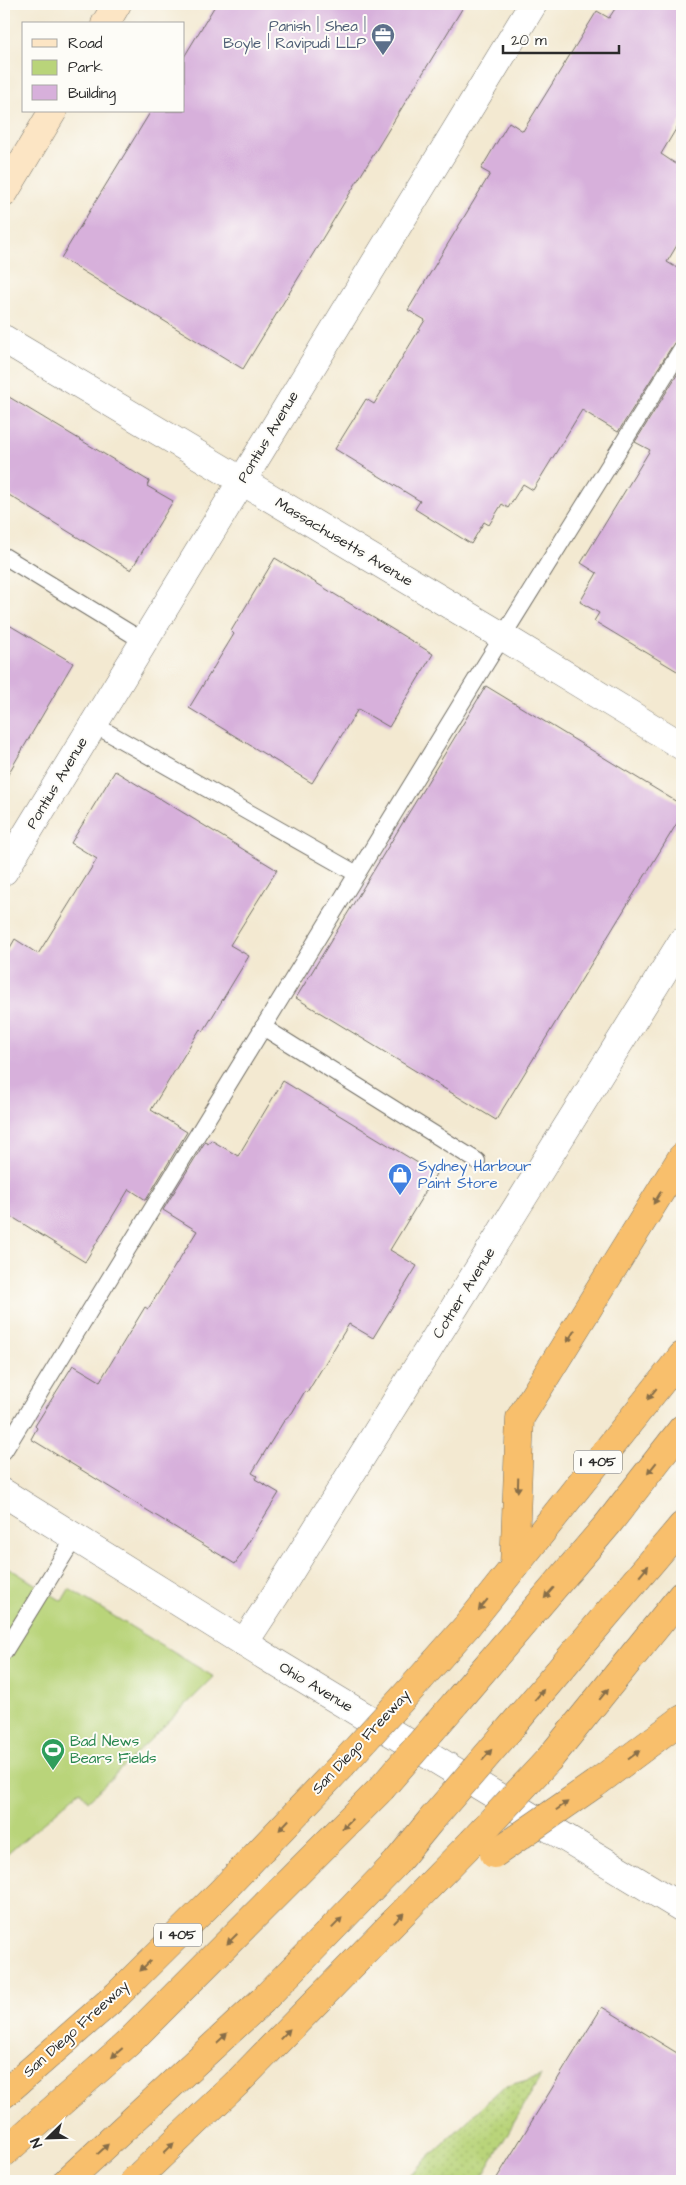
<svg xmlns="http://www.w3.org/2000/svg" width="686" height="2185" viewBox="0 0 686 2185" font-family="'Architects Daughter',sans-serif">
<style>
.grass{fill:url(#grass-dots);stroke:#728052}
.park{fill:#b9d47a;stroke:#728052}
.building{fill:#d7b0db}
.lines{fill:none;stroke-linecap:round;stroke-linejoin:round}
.service-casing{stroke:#716e65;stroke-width:18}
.minor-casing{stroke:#716e65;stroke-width:29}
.tertiary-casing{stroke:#716e65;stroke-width:29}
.secondary-casing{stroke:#716e65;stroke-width:29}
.motorway-casing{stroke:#716e65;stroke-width:29}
.service{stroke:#fff;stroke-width:16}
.minor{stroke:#fff;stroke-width:28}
.tertiary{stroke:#fff;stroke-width:28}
.secondary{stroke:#fce5c4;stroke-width:28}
.motorway{stroke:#f8bf6c;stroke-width:28}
.motorway-bridge-casing{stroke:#716e65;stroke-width:29;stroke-linecap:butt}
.motorway-bridge{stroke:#f8bf6c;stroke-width:28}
.oneway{fill:#876e48}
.labels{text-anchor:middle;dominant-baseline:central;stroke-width:4;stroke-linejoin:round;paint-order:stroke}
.shield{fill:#fdfcf7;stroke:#6a6a68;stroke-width:1}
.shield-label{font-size:14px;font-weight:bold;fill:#2b2b2b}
.service-label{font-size:15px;fill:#4e5e75;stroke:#fdfcf7;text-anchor:end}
.street-label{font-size:15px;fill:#2b2b2b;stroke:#fdfcf7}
.shop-label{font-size:15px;fill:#366cbe;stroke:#fdfcf7;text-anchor:start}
.leisure-label{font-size:15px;fill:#27864d;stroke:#fdfcf7;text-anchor:start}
</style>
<defs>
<pattern id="grass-dots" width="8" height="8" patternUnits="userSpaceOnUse" patternTransform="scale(1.25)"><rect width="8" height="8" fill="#b9d47a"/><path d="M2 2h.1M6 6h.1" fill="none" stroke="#9fb66a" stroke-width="1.8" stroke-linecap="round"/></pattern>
</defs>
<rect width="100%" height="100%" fill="#fdfcf7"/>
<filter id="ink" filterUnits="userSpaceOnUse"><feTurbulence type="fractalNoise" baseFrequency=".02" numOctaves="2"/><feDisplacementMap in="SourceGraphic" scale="10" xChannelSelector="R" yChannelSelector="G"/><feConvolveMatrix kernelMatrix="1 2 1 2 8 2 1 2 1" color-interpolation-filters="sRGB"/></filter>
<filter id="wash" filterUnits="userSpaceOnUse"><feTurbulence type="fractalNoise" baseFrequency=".0096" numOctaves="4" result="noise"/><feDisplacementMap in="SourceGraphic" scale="20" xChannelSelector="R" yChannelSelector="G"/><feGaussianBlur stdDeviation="1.12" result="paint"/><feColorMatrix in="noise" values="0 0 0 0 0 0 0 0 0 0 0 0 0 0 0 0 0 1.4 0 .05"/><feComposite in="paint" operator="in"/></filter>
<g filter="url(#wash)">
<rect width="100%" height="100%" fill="#f3e9d1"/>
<polygon class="grass" points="541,2076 480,2181 404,2181 503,2087"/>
<polygon class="park" points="4,1565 62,1601 69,1589 214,1677 88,1801 80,1791 4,1857"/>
<g id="blocks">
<g class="building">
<polygon points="216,4 465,4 243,369 61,258 151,111 184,111 184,57"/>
<polygon points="618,4 682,4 682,119 661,154 682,168 682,237 667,262 682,271 682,338 674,343 618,432 582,410 533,490 523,484 508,508 502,504 489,525 484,522 471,544 415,509 420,501 335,449 366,399 374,404 425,320 408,310 490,174 481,169 509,122 523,131 597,11 609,18"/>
<polygon points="682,367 682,674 594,621 599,613 580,602 597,573 581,563 650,450 635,442"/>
<polygon points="4,394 149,481 147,486 173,501 131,570 4,492"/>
<polygon points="275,558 433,654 389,727 358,709 312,783 189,708 234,634 231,631"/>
<polygon points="4,622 73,663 4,781"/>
<polygon points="486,686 682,805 682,815 496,1120 296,998"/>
<polygon points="115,771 277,870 230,945 249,956 203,1032 200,1029 151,1110 187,1132 146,1200 129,1189 85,1262 4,1212 4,958 15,939 38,954 97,859 71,843"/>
<polygon points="283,1081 436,1174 390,1250 417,1266 373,1338 349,1324 307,1393 305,1391 292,1413 285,1419 252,1473 257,1476 255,1479 279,1493 235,1564 31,1439 37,1428 35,1426 73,1365 100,1381 145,1307 148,1309 197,1231 163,1210 205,1142 208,1144 211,1140 238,1156"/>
<polygon points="602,2007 682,2056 682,2181 495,2181"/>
</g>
</g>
</g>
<g filter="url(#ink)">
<use href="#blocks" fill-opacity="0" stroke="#716e65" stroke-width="1"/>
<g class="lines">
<g class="service-casing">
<g id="service">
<polyline points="4,556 143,641"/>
<polyline points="93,724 357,874"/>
<polyline points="263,1027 477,1161"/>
<polyline points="4,1451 483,668 682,348"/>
<polyline points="4,1652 75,1537"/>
</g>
</g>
<g class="minor-casing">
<g id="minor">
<polyline points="4,339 502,636 682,746"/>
<polyline points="4,871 533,4"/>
<polyline points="244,1643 278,1591 682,942"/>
</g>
</g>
<g class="tertiary-casing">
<polyline id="tertiary" points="4,1493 273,1661 682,1908"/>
</g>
<g class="secondary-casing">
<g id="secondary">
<polyline points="105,24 117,4"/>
<polyline points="4,193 53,111"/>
</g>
</g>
<g class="motorway-casing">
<g id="motorway">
<polyline points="514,1567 520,1418 682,1157"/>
<polyline points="421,1678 467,1626 682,1356"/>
<polyline points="457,1701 608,1524 682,1429"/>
<polyline points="507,1732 682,1526"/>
<polyline points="550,1758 682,1595"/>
<polyline points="595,1784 682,1719"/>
<polyline points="4,2094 117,1995 222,1891 342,1765"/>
<polyline points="4,2153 127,2044 381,1789"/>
<polyline points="67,2181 263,2000 396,1863 432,1819"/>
<polyline points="134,2181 238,2082 472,1842"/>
</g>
</g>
<use href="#service" class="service"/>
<use href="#minor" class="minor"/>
<use href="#tertiary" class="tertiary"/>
<use href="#secondary" class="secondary"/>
<use href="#motorway" class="motorway"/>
<g class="motorway-bridge-casing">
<g id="motorway-bridge">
<polyline points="342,1765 421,1678"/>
<polyline points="381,1789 457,1701"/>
<polyline points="432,1819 507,1732"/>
<polyline points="472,1842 550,1758"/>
<polyline points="494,1854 595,1784"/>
</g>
</g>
<use href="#motorway-bridge" class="motorway-bridge"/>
</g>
<defs><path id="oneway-solid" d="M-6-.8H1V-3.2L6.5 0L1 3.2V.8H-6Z" transform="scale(1.25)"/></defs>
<g class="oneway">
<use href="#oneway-solid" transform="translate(657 1198) rotate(122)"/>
<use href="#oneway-solid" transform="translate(571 1336) rotate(122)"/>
<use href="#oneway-solid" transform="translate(652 1394) rotate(128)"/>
<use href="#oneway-solid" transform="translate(652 1468) rotate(128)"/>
<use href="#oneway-solid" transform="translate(518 1485) rotate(92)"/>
<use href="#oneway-solid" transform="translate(644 1571) rotate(-50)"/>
<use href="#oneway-solid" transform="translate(549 1593) rotate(131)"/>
<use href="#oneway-solid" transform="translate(483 1605) rotate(129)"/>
<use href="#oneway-solid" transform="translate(604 1694) rotate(-51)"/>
<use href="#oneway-solid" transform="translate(539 1695) rotate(-50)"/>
<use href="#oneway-solid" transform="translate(487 1755) rotate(-49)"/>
<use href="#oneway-solid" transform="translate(634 1755) rotate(-37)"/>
<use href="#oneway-solid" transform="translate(562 1806) rotate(-35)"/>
<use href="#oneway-solid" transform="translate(347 1824) rotate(135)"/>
<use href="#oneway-solid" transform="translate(284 1825) rotate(133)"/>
<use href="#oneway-solid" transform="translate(399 1918) rotate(-46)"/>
<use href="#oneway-solid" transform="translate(337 1923) rotate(-46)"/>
<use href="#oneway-solid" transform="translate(232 1939) rotate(135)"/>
<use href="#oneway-solid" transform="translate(145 1966) rotate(135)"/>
<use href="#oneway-solid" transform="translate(285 2034) rotate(-46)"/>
<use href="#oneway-solid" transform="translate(222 2038) rotate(-43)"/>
<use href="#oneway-solid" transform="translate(117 2053) rotate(139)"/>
<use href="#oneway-solid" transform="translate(169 2148) rotate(-44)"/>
<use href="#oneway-solid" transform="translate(103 2149) rotate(-43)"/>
</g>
</g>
<defs>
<g id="office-pin" transform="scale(1.25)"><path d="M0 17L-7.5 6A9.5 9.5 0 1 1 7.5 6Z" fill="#5c6f8a" stroke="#fdfcf7"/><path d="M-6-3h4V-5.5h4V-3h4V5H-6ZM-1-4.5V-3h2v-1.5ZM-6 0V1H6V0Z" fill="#fff"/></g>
<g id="shop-pin" transform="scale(1.25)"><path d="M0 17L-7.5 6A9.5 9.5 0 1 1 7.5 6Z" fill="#3f7fe0" stroke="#fdfcf7"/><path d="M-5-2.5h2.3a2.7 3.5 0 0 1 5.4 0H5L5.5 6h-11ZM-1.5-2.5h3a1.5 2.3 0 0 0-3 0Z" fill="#fff"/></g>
<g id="stadium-pin" transform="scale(1.25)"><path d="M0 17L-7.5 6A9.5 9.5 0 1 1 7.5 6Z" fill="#2e9e5b" stroke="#fdfcf7"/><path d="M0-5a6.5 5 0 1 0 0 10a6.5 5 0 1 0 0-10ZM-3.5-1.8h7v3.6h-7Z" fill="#fff"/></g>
</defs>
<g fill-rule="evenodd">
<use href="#office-pin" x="383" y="35"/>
<use href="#shop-pin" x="400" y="1175"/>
<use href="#stadium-pin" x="53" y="1750"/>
</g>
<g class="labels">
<g class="shield">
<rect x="574" y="1450.5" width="48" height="23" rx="4"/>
<rect x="154" y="1923.5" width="48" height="23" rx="4"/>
</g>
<g class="shield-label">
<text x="598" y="1462">I 405</text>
<text x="178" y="1935">I 405</text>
</g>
<g class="service-label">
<text x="366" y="26">Panish | Shea |<tspan x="366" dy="17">Boyle | Ravipudi LLP</tspan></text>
</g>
<g class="street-label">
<text transform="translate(268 437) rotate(-59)">Pontius Avenue</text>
<text transform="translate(344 542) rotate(31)">Massachusetts Avenue</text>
<text transform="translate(57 783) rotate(-59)">Pontius Avenue</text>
<text transform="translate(464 1293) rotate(-58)">Cotner Avenue</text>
<text transform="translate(316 1687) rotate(31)">Ohio Avenue</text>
<text transform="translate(361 1742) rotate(-47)">San Diego Freeway</text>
<text transform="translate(76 2029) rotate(-42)">San Diego Freeway</text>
</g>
<g class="shop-label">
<text x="418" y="1166">Sydney Harbour<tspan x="418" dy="17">Paint Store</tspan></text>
</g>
<g class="leisure-label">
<text x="70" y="1741">Bad News<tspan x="70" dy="17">Bears Fields</tspan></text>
</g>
</g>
<rect width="686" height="2185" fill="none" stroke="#fdfcf7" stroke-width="20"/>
<rect x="22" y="22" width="162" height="90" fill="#fdfcf7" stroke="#a9a8a5"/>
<rect x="32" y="39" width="25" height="8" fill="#fce5c4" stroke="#a9a8a5"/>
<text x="68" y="48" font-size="15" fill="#2b2b2b">Road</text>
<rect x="32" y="60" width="25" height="15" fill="#b9d47a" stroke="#a9a8a5"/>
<text x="68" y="72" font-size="15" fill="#2b2b2b">Park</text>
<rect x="32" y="85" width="25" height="15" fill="#d7b0db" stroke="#a9a8a5"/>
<text x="68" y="98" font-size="15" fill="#2b2b2b">Building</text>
<g transform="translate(48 2138) rotate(247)" stroke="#fdfcf7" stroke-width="4" paint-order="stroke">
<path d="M0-4L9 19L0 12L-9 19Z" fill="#2b2b2b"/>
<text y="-8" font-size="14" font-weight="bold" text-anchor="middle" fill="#2b2b2b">N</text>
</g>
<path d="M503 45v8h116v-8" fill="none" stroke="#2b2b2b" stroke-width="2.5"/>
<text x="511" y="45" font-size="15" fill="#2b2b2b" stroke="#fdfcf7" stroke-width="4" paint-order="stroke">20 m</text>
</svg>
